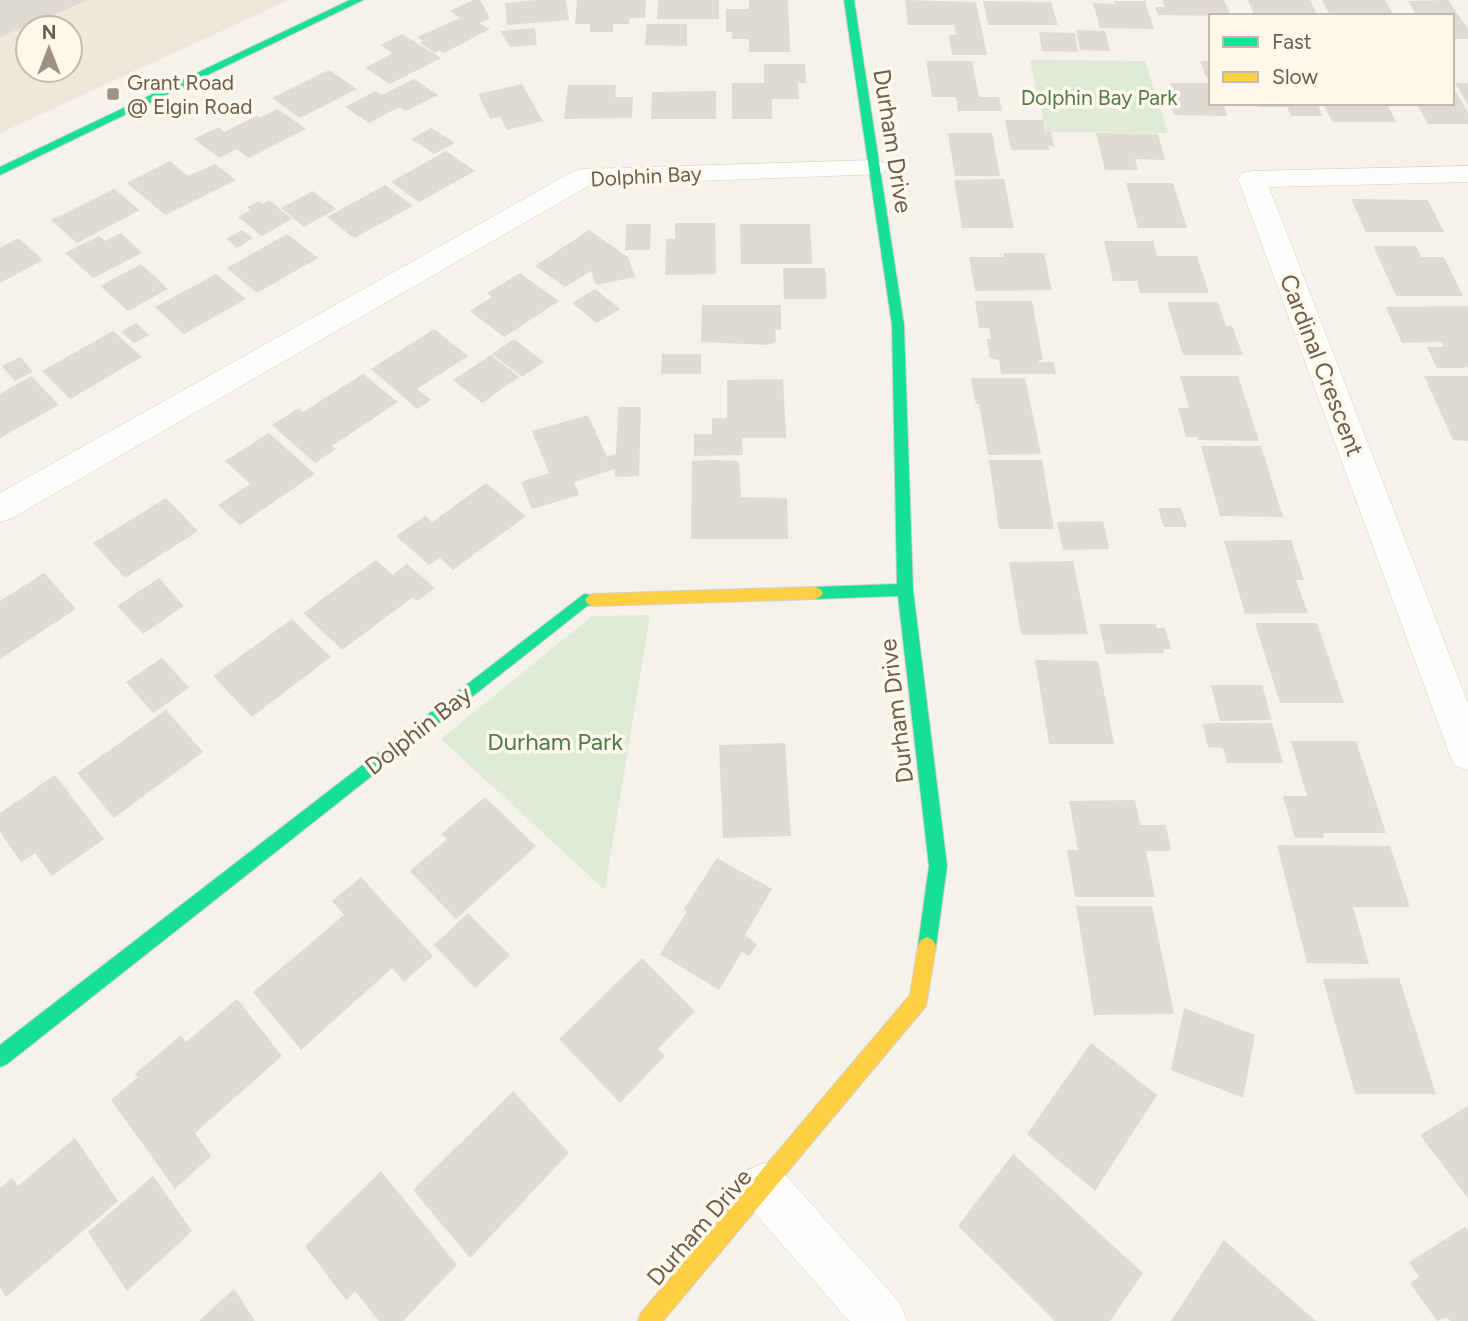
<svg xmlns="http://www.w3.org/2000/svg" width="1468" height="1321" viewBox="0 0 1468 1321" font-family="Figtree,sans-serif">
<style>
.commercial{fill:#f1e6db;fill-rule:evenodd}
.green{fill:#dfebd6}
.building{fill:#dfdad2}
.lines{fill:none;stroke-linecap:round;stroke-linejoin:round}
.street-casing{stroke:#d3cfc8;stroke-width:1}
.fast-casing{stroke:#d4cfc8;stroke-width:2}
.slow-casing{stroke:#d4cfc8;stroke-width:2}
.street{fill:#fdfdfc;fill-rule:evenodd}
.fast{fill:#16e098;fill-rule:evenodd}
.slow{fill:#ffcf43;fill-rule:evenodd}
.poi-dot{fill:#9e9184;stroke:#fdf8eb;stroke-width:2.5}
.labels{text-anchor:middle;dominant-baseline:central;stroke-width:7;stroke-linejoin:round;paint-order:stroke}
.far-poi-label{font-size:21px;fill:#6f5d4d;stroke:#fdf8eb;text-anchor:start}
.far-park-label{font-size:21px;fill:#53794a;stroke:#fdf8eb}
.far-street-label{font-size:21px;fill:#6f5d4d;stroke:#fdf8eb}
.street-label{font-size:24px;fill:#6f5d4d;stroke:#fdf8eb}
.park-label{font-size:24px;fill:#53794a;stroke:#fdf8eb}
</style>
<rect width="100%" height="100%" fill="#f4f2ea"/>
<path class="commercial" d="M 0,0 L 289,0 L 0,133 ZM 28,28 L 70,28 L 70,70 L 28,70 Z"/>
<g class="green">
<polygon points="1030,60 1145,61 1168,133 1046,132"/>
<polygon points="650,615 605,890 441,739 592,616"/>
</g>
<g class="building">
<polygon points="0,0 88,0 0,37"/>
<polygon points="473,0 480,0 490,18 479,23 490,29 444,53 439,50 435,53 420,43 423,41 417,37 460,18 450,11"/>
<polygon points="536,0 566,0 569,20 507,25 505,3"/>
<polygon points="577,0 646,0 645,18 630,18 629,24 613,24 613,32 590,32 590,24 575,24"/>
<polygon points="658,0 719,0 719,19 657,19"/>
<polygon points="749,0 788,0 790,52 749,52 749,39 732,39 732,32 726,32 726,9 749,9"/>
<polygon points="905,0 976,2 987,55 952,55 949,35 956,35 954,25 908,25"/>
<polygon points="1162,0 1224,0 1231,16 1158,15 1155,7 1165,7"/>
<polygon points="1248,0 1310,0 1318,16 1255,16"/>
<polygon points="1322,0 1385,0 1394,16 1330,16"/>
<polygon points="1448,0 1468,29 1468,39 1452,39 1452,16 1417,16 1408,1"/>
<polygon points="983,1 1051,2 1058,25 988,25"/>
<polygon points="1114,1 1145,1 1154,29 1100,28 1093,3 1115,4"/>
<polygon points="647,24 687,24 687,46 645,45"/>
<polygon points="535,28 537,45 510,47 500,31"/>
<polygon points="1076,30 1105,31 1110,51 1080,50"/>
<polygon points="1039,32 1075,33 1078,52 1042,51"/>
<polygon points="402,34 441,58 390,84 365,68 393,53 380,45"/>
<polygon points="926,61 972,61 979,97 999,97 1002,111 958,111 956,97 932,97"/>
<polygon points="1200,61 1211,61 1211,79 1207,79"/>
<polygon points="764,64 805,64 806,83 798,83 799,99 772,99 772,119 732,119 732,83 764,83"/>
<polygon points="329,70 357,89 300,118 272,98"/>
<polygon points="414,79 438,95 406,111 399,107 369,123 345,107 375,91 382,95"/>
<polygon points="1170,83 1211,83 1211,103 1237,103 1238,106 1224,106 1227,116 1174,115 1170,104 1178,104"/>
<polygon points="1455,83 1468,83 1468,105"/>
<polygon points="522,84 543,121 507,130 500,117 490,119 478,94"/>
<polygon points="568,85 616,85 615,97 633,97 632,118 564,119"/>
<polygon points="1452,85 1468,113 1468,124 1428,124 1416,103 1452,103"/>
<polygon points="716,91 716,119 651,119 652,92"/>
<polygon points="1256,103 1317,103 1323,116 1291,116 1287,107 1258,107"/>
<polygon points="1323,103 1387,103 1396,122 1332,122"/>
<polygon points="278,109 306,129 249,158 237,149 219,158 194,139 219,127 224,132 256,116 259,118"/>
<polygon points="1005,120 1043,120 1045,132 1051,132 1054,146 1048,146 1049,150 1011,150"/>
<polygon points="431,128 444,136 455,143 434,154 411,139"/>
<polygon points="948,133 992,133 1000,176 955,176"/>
<polygon points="1096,133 1158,134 1165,160 1135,159 1138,170 1105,170"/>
<polygon points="446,151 475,171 419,202 391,182"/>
<polygon points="170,161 188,176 215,164 236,180 165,215 127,183"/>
<polygon points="1004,179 1014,228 962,228 954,180"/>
<polygon points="1126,183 1173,183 1187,228 1138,228"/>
<polygon points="385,185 413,206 354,238 327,217"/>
<polygon points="114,189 140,210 77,243 51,220"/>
<polygon points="313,191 336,209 304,227 281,208"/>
<polygon points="1351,199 1428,200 1444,232 1366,232"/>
<polygon points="269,200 292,219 262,236 238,217 251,210 247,207 259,201 263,204"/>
<polygon points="675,223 715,223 716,274 665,275 666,239 675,239"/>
<polygon points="626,224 651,224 650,250 625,250"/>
<polygon points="740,224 810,224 812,264 741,264"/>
<polygon points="242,230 253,238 237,248 226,239"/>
<polygon points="589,230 628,257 635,277 596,285 591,271 565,287 535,266"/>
<polygon points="121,233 142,253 93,278 65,253 99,236 105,241"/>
<polygon points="287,234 318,258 257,293 227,268"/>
<polygon points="18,238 43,260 0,283 0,248"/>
<polygon points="1104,241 1153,241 1157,256 1197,256 1209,293 1140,293 1137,281 1113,281"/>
<polygon points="1373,246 1416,246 1421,257 1444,257 1463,296 1396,296"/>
<polygon points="1004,253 1044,253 1052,290 975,291 969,257 1004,257"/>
<polygon points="141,264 168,289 128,311 100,286"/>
<polygon points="783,268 825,268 827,299 784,299"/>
<polygon points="520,273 559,301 504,337 470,311 492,297 487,293"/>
<polygon points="216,274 246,299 184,334 155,307"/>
<polygon points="595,289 620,309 597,323 572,303"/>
<polygon points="975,301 1032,301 1043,360 1039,360 1039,362 1054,362 1056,374 1001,374 999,360 990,358 987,339 991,339 989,328 979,328"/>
<polygon points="1167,302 1218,302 1226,326 1232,326 1243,355 1183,355"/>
<polygon points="702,305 781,305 781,330 775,330 776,342 767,345 701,342"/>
<polygon points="1468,306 1468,367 1462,368 1437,368 1427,347 1444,347 1442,342 1402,343 1386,307"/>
<polygon points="136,323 149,335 134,343 121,332"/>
<polygon points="434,329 468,356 417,389 431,400 417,409 371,369"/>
<polygon points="113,331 142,357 70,399 42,371"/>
<polygon points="514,339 544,362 522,377 492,354"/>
<polygon points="662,354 701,354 701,374 661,374"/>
<polygon points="491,355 519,377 482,403 453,380"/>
<polygon points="20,357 33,372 15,381 2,366"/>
<polygon points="363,374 398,402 332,446 336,449 315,463 272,425 299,408 303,412"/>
<polygon points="31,376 59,405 0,438 0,394"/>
<polygon points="1180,376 1238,376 1259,441 1198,440 1197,437 1186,437 1178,408 1189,408"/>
<polygon points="1424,376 1468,376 1468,441 1453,440"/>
<polygon points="971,378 1025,378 1041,454 988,455 979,404 976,404"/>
<polygon points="783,379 786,438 742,438 743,455 694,456 694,434 712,434 712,418 727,418 727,380"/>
<polygon points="618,407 641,407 639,476 615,477 615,469 574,482 579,495 532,509 521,482 549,473 532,431 588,415 607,457 616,454"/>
<polygon points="269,433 315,474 240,525 218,505 250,484 225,461"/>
<polygon points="1201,446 1261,446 1283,517 1220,516"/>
<polygon points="713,460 739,461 741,497 787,498 788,539 691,539 692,461"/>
<polygon points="989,460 1042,460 1054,529 999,529"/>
<polygon points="486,483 526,516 453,570 440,558 429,565 396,536 425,516 432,522"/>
<polygon points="166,498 198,531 125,578 93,543"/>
<polygon points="1158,508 1181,508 1187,527 1164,527"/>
<polygon points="1103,521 1109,549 1063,550 1057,522"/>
<polygon points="1291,540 1304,580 1296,580 1308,613 1245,614 1224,541"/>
<polygon points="376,560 393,575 407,564 435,588 417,601 413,597 342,650 303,613"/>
<polygon points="1073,561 1088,634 1021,635 1009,562"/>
<polygon points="44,573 76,609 0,659 0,601"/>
<polygon points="159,578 184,606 143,634 117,606"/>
<polygon points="292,619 331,657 252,717 213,676"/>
<polygon points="1255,623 1317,623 1344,703 1280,703"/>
<polygon points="1099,624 1156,624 1157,628 1165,628 1171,649 1163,649 1164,653 1106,654"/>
<polygon points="162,658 189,688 153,713 126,682"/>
<polygon points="1035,660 1098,661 1114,744 1049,744"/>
<polygon points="1211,685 1262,685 1272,720 1220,721"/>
<polygon points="166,710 203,752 114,818 77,773"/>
<polygon points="1216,723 1272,723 1283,763 1227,763 1223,748 1208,747 1203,724"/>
<polygon points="1291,741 1356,741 1386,833 1323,833 1324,838 1295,838 1283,796 1307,796"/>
<polygon points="785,743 791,836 723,838 719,745"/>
<polygon points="55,775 104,839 52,876 35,853 21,862 0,832 0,813"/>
<polygon points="485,797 536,846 456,919 410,871 447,839 441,834"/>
<polygon points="1135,800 1140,825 1166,825 1171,851 1146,851 1155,897 1075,897 1067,850 1078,850 1069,801"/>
<polygon points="1277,845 1390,846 1410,907 1353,907 1369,964 1307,963"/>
<polygon points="717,858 772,889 745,935 757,944 749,956 742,952 719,990 660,954 687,912 684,909"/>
<polygon points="361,877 433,956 404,982 392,968 301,1050 253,992 344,915 332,901"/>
<polygon points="1076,906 1152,906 1174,1014 1094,1015"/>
<polygon points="468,913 510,955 475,988 434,945"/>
<polygon points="642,958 695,1011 658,1049 665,1056 620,1103 559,1039"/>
<polygon points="1399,978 1436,1094 1355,1094 1323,979"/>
<polygon points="237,999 282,1056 195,1133 211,1156 175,1189 111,1100 138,1077 135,1074 181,1035 186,1042"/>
<polygon points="1184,1008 1255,1035 1243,1098 1171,1070"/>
<polygon points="1091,1043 1157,1095 1095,1191 1027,1134"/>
<polygon points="513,1091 569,1153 470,1258 413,1190"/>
<polygon points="1468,1106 1468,1198 1420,1135"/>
<polygon points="75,1138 118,1201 6,1297 0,1287 0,1188 12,1178 18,1186"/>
<polygon points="1013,1154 1143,1273 1110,1321 1055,1321 958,1226"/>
<polygon points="381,1171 457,1265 403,1321 379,1321 355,1291 346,1300 305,1246"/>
<polygon points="153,1176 192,1231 127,1291 88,1232"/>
<polygon points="1465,1227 1468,1231 1468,1321 1450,1321 1447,1317 1437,1321 1410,1283 1419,1277 1409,1262"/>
<polygon points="1224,1240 1286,1295 1316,1321 1171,1321"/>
<polygon points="234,1289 255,1321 199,1321"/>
</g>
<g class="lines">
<g class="street-casing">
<g id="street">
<polygon points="874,160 883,162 887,168 883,174 590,185 12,518 0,522 0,493 574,171 584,169"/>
<polygon points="1468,166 1468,182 1269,187 1468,703 1468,770 1454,765 1449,753 1238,179 1242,173 1252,171"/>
<polygon points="764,1163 781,1170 900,1303 907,1321 849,1321 747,1204 740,1187 747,1170"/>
</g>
</g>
<g class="fast-casing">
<g id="fast">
<polygon points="350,0 363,0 0,175 0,167"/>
<polygon points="844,0 854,0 904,325 913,590 947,866 936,946 933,952 927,955 921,952 918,946 929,866 898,596 815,599 810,597 807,593 810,589 815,587 897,584 892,325"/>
<polygon points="584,594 598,596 601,600 598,604 587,606 7,1064 0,1067 0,1045"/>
</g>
</g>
<g class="slow-casing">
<g id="slow">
<polygon points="815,587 820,589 823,593 820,597 815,599 593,606 588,604 585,600 588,596 593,594"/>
<polygon points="927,937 933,940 936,946 926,1006 663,1321 638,1321 641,1313 910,995 918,946 921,940"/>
</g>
</g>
<use href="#street" class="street"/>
<use href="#fast" class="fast"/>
<use href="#slow" class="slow"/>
</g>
<rect class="poi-dot" x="106" y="87" width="14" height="14" rx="3.5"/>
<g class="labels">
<g class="far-poi-label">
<text x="127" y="82">Grant Road<tspan x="127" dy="24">@ Elgin Road</tspan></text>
</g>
<g class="far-park-label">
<text x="1099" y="97">Dolphin Bay Park</text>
</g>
<g class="far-street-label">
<text transform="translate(646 176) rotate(-3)">Dolphin Bay</text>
</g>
<g class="street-label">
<text transform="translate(893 141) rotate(81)">Durham Drive</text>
<text transform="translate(1322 365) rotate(69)">Cardinal Crescent</text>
<text transform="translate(896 711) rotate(-97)">Durham Drive</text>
<text transform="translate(418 730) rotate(-38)">Dolphin Bay</text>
<text transform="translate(699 1227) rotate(-49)">Durham Drive</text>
</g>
<g class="park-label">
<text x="555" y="741">Durham Park</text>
</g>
</g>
<rect x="1209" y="14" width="245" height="91" fill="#fdf8eb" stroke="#c4baac" stroke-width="2"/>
<rect x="1223" y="37" width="35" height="10" fill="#16e098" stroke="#c4baac" stroke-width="2"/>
<text x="1272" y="49" font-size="21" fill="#6f5d4d">Fast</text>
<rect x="1223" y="72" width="35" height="10" fill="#ffcf43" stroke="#c4baac" stroke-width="2"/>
<text x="1272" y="84" font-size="21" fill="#6f5d4d">Slow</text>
<g transform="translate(49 49)"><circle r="33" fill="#fdf8eb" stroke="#c4baac" stroke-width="2"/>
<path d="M0-5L12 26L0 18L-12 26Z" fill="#9e9184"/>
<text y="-10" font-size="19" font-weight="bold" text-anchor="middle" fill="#6f5d4d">N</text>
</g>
</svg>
